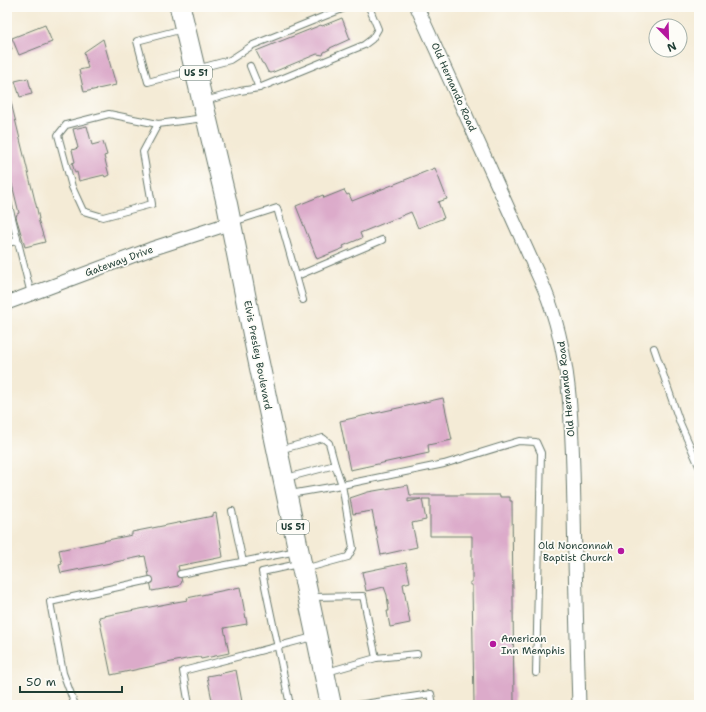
<svg xmlns="http://www.w3.org/2000/svg" width="706" height="712" viewBox="0 0 706 712" font-family="'Shantell Sans',sans-serif">
<style>
.building{fill:#dcabca;fill-rule:evenodd}
.lines{fill:none;stroke-linecap:round;stroke-linejoin:round}
.lane-casing{stroke:#6a7a6d;stroke-width:8}
.street-casing{stroke:#6a7a6d;stroke-width:15}
.primary-casing{stroke:#6a7a6d;stroke-width:22}
.lane{stroke:#fff;stroke-width:6}
.street{stroke:#fff;stroke-width:13}
.primary{stroke:#fff;stroke-width:20}
.poi-dot{fill:#b5179e;stroke:#fdfcf7;stroke-width:1.5}
.labels{text-anchor:middle;dominant-baseline:central;stroke-width:3.5;stroke-linejoin:round;paint-order:stroke}
.shield{fill:#fdfcf7;stroke:#62766e;stroke-width:1}
.shield-label{font-size:9px;font-weight:bold;fill:#1f3d34}
.street-label{font-size:10px;fill:#1f3d34;stroke:#fdfcf7}
.poi-label{font-size:10px;fill:#1f3d34;stroke:#fdfcf7;text-anchor:end}
</style>
<rect width="100%" height="100%" fill="#fdfcf7"/>
<filter id="ink" filterUnits="userSpaceOnUse"><feTurbulence type="fractalNoise" baseFrequency=".025" numOctaves="2"/><feDisplacementMap in="SourceGraphic" scale="8" xChannelSelector="R" yChannelSelector="G"/><feConvolveMatrix kernelMatrix="1 2 1 2 8 2 1 2 1" color-interpolation-filters="sRGB"/></filter>
<filter id="wash" filterUnits="userSpaceOnUse"><feTurbulence type="fractalNoise" baseFrequency=".012" numOctaves="4" result="noise"/><feDisplacementMap in="SourceGraphic" scale="16" xChannelSelector="R" yChannelSelector="G"/><feGaussianBlur stdDeviation="0.9" result="paint"/><feColorMatrix in="noise" values="0 0 0 0 0 0 0 0 0 0 0 0 0 0 0 0 0 1.4 0 .05"/><feComposite in="paint" operator="in"/></filter>
<g filter="url(#wash)">
<rect width="100%" height="100%" fill="#f4ebd6"/>
<g id="blocks">
<g class="building">
<polygon points="342,18 350,39 330,48 330,49 324,52 323,55 317,54 271,73 268,72 264,64 262,63 256,51 321,25 322,26"/>
<polygon points="45,25 52,42 19,55 12,38"/>
<polygon points="103,39 116,85 84,92 79,70 88,68 84,52"/>
<polygon points="8,40 12,49 7,51 7,41"/>
<polygon points="28,78 32,94 20,97 15,81"/>
<polygon points="7,86 37,209 39,219 38,219 45,242 25,247 16,217 17,214 19,213 7,164"/>
<polygon points="87,126 92,145 103,142 107,155 104,156 109,175 105,177 104,175 79,181 77,172 75,173 72,163 75,162 72,150 78,148 73,129"/>
<polygon points="435,168 447,199 438,202 444,218 418,228 411,212 360,233 362,238 343,246 344,248 317,259 296,206 323,195 324,198 344,190 347,195 349,194 352,201"/>
<polygon points="443,398 452,440 428,445 429,453 350,470 340,421"/>
<path d="M 408,485 L 410,495 L 500,495 L 500,497 L 510,497 L 510,501 L 512,501 L 514,703 L 474,704 L 472,585 L 470,585 L 470,582 L 472,582 L 472,536 L 430,536 L 430,499 L 422,499 L 426,520 L 412,523 L 417,547 L 381,555 L 372,511 L 353,514 L 350,498 L 368,492 ZM 408,499 L 421,499 L 408,502 Z"/>
<polygon points="216,513 223,557 178,566 182,582 179,586 152,591 145,556 61,573 59,565 62,564 59,550 132,535 132,532 213,516 213,514"/>
<polygon points="406,563 410,582 403,584 410,623 390,627 387,611 389,611 387,595 384,587 366,591 362,572"/>
<polygon points="240,587 247,624 224,628 229,653 201,659 200,657 186,659 111,675 99,617 176,602 188,600 187,598"/>
<polygon points="236,670 242,702 228,705 213,705 207,676 218,674 219,676 219,674"/>
</g>
</g>
</g>
<g filter="url(#ink)">
<use href="#blocks" fill-opacity="0" stroke="#6a7a6d" stroke-width="1"/>
<g class="lines">
<g class="lane-casing">
<g id="lane">
<polyline points="183,29 137,41 148,82 230,60 253,45 347,7"/>
<polyline points="250,66 259,88"/>
<polyline points="205,101 240,91 259,88 364,45 372,39 378,29 369,7"/>
<polyline points="158,124 109,114 66,125 58,135 72,187 83,211 103,217 152,204 143,152 158,124 204,118"/>
<polyline points="7,198 31,294"/>
<polyline points="233,222 277,208 303,300"/>
<polyline points="7,243 17,241"/>
<polyline points="297,276 382,240"/>
<polyline points="654,348 680,423 699,466"/>
<polyline points="279,450 323,438 329,443 335,465 286,478"/>
<polyline points="290,494 342,485 444,464 519,441 536,442 541,453 536,673"/>
<polyline points="232,511 243,562"/>
<polyline points="304,569 348,557 353,548 342,485 335,465"/>
<polyline points="180,574 297,551"/>
<polyline points="312,597 363,596 376,658 327,672"/>
<polyline points="376,658 417,654"/>
<polyline points="75,705 63,673 50,602 150,580"/>
<polyline points="189,705 183,671 313,637"/>
<polyline points="290,705 262,572 298,564"/>
<polyline points="357,705 431,694 433,705"/>
</g>
</g>
<g class="street-casing">
<g id="street">
<path d="M 417,7 L 544,288 C 573,358 572,434 574,508 C 575,574 577,639 579,705"/>
<polyline points="7,303 151,249 231,223"/>
</g>
</g>
<g class="primary-casing">
<polyline id="primary" points="180,7 227,204 256,349 331,705"/>
</g>
<use href="#lane" class="lane"/>
<use href="#street" class="street"/>
<use href="#primary" class="primary"/>
</g>
</g>
<g class="poi-dot">
<circle cx="621" cy="551" r="4"/>
<circle cx="493" cy="644" r="4"/>
</g>
<g class="labels">
<g class="shield">
<rect x="180" y="66" width="32" height="14" rx="3"/>
<rect x="277" y="520" width="32" height="14" rx="3"/>
</g>
<g class="shield-label">
<text x="196" y="73">US 51</text>
<text x="293" y="527">US 51</text>
</g>
<g class="street-label">
<text transform="translate(454 87) rotate(66)">Old Hernando Road</text>
<text transform="translate(119 261) rotate(-20)">Gateway Drive</text>
<text transform="translate(258 355) rotate(79)">Elvis Presley Boulevard</text>
<text transform="translate(566 389) rotate(-96)">Old Hernando Road</text>
</g>
<g class="poi-label">
<text x="613" y="545">Old Nonconnah<tspan x="613" dy="12">Baptist Church</tspan></text>
<text x="501" y="638" text-anchor="start">American<tspan x="501" dy="12">Inn Memphis</tspan></text>
</g>
</g>
<rect width="706" height="712" fill="none" stroke="#fdfcf7" stroke-width="24"/>
<g transform="translate(668 38) rotate(157)"><circle r="19" fill="#fdfcf7" stroke="#a4b0a9"/>
<path d="M0-3L7 15L0 10L-7 15Z" fill="#b5179e"/>
<text y="-6" font-size="11" font-weight="bold" text-anchor="middle" fill="#1f3d34">N</text>
</g>
<path d="M20 686v6h102v-6" fill="none" stroke="#1f3d34" stroke-width="2"/>
<text x="26" y="686" font-size="12" fill="#1f3d34" stroke="#fdfcf7" stroke-width="3" paint-order="stroke">50 m</text>
</svg>
